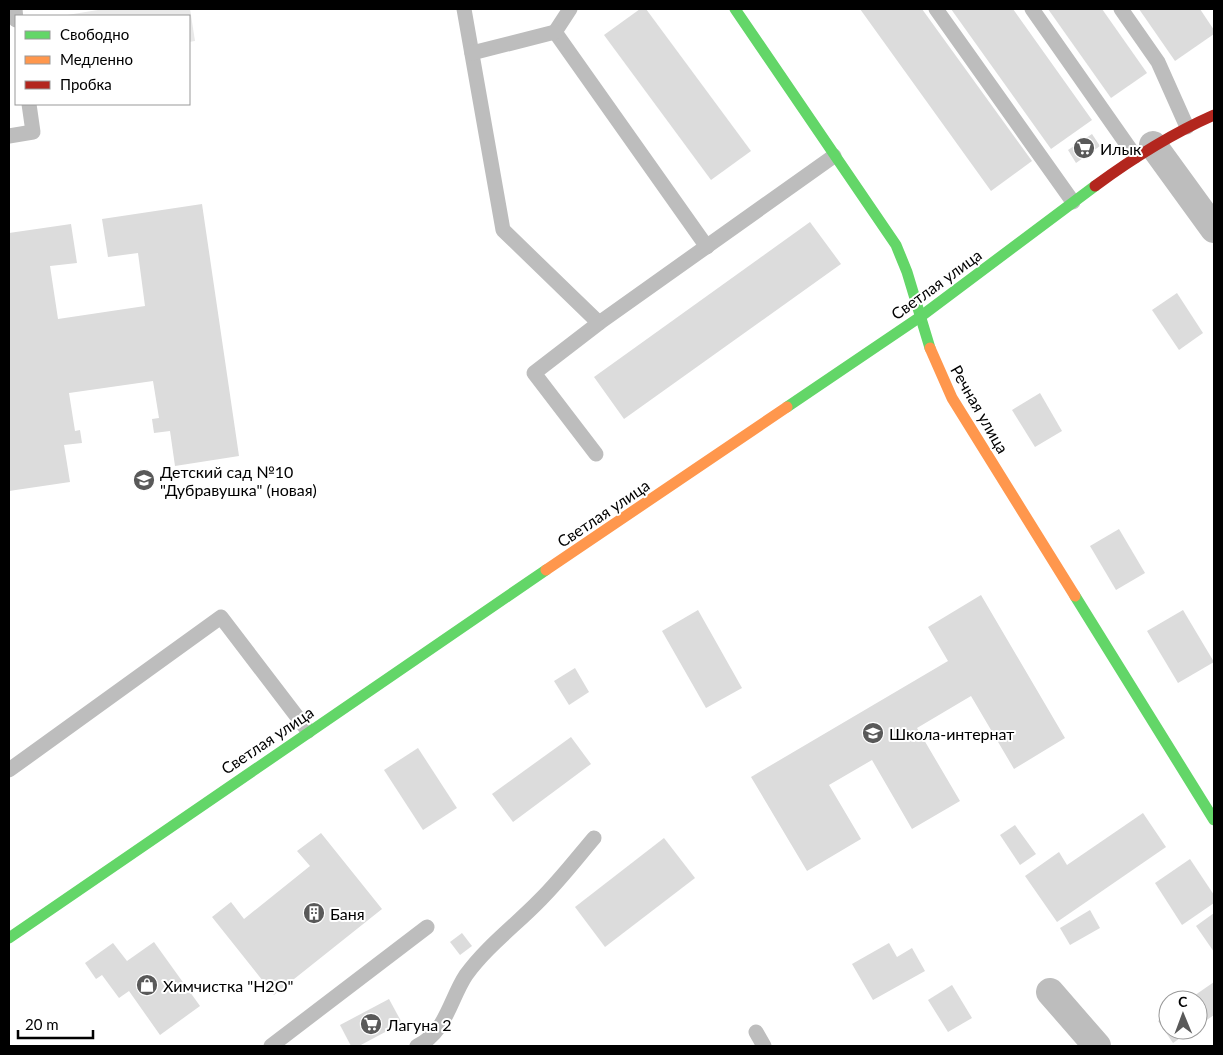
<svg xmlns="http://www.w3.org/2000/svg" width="1223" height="1055" viewBox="0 0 1223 1055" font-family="Lato,sans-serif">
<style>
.green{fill:#e9e9e9}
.building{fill:#dcdcdc}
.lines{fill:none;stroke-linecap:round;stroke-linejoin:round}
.lane{stroke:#bdbdbd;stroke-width:15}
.street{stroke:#bdbdbd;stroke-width:28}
.fast{stroke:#63d668;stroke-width:11}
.slow{stroke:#ff974d;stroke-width:11}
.jam{stroke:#b3261e;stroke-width:11}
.labels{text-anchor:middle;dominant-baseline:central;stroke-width:4;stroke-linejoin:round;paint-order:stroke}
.poi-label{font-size:16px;fill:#000;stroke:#fff;text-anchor:start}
.street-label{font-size:16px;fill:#000;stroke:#fff}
</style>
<rect width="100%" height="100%" fill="#fff"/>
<polygon class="green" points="104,9 190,9 195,41 189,42 189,16 61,16"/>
<g class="building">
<polygon points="640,9 646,9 751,151 711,180 604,35"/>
<polygon points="860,9 922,9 1032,161 991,191"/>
<polygon points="951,9 1013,9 1092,120 1051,149"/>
<polygon points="1048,9 1102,9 1147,73 1111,98"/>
<polygon points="1139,9 1200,9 1214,30 1214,34 1175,61"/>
<polygon points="1092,134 1100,146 1076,163 1068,150"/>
<polygon points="202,204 239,456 175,466 170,431 154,433 152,419 159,418 153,381 69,393 75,431 80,430 82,443 64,445 70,482 9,491 9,233 71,224 77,263 50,266 58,319 145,306 138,253 108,257 102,219"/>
<polygon points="810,222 841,264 624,419 594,377"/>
<polygon points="1177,293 1203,333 1179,350 1152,310"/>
<polygon points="1040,393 1062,431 1035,447 1012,410"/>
<polygon points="1119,529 1145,573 1116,590 1090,546"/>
<polygon points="981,595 1065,738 1014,769 971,696 917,728 960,801 912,829 872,760 829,785 861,839 807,871 751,777 948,661 928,627"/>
<polygon points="698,610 742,688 706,708 662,631"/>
<polygon points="1183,610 1214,662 1178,683 1147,631"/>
<polygon points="575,668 589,692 569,705 554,681"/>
<polygon points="571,737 591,764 513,822 492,794"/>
<polygon points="418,748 457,808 423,830 384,770"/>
<polygon points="1143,813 1166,847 1057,922 1025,876 1059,852 1067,865"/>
<polygon points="1015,825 1036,854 1020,865 1000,835"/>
<polygon points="321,833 382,909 274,995 212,917 231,902 244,919 310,866 297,851"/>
<polygon points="664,838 695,878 605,947 575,907"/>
<polygon points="1190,859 1214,895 1214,903 1182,925 1155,883"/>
<polygon points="1090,910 1100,928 1070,945 1060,928"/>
<polygon points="1214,913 1214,952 1196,926"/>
<polygon points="462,933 472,946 460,955 450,942"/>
<polygon points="154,942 200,1006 160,1035 129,991 119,998 102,975 96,979 85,963 113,943 127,961"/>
<polygon points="889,943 897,957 912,948 925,971 873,1000 852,964"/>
<polygon points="1214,982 1214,1015 1198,1026 1198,1000 1188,1000"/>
<polygon points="952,985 972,1018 948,1032 928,1000"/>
<polygon points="389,999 402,1023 359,1046 351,1046 340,1025"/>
<polygon points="1168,1014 1168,1030 1192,1030 1173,1043 1158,1021"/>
</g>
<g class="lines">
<g class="lane">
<polyline points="15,9 16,20"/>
<polyline points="464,9 503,230 599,323 834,156"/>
<polyline points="570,9 555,32 707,247"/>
<polyline points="936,9 1073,202"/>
<polyline points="1032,9 1135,156"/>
<polyline points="1121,9 1158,62 1187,127"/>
<polyline points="472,53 555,32"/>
<polyline points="9,136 33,132 29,104"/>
<polyline points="596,454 534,373 599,323"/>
<polyline points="9,770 221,617 308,731"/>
<polyline points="756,1032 764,1046"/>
<polyline points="271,1046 427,927"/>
<path d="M 417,1046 C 446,1033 450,999 466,975 C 487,946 516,925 541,899 C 560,880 577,858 594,838"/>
</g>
<g class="street">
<polyline points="1153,145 1214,229"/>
<polyline points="1050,992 1097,1046"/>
</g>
<g class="fast">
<polyline points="735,9 896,245 907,272 930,348"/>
<polyline points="787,407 920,317 1095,186"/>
<polyline points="1075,596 1214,820"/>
<polyline points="9,938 546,570"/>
</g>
<g class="slow">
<polyline points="930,348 952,398 1075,596"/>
<polyline points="546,570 787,407"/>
</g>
<path class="jam" d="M 1095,186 C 1133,158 1171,134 1214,115"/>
</g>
<defs>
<g id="supermarket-disc" transform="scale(1.125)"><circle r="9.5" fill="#595959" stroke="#fff"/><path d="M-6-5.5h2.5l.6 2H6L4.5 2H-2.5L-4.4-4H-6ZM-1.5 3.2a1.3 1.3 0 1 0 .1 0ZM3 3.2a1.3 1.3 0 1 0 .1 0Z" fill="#fff"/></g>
<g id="school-disc" transform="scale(1.125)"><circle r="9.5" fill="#595959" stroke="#fff"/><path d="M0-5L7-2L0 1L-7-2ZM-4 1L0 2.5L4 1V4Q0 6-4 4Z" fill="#fff"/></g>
<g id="building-disc" transform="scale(1.125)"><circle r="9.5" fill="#595959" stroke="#fff"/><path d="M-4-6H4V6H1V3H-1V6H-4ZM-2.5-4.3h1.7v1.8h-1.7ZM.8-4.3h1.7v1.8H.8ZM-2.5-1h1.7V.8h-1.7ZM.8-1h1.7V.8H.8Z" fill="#fff"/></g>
<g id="shop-disc" transform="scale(1.125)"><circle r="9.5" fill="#595959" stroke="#fff"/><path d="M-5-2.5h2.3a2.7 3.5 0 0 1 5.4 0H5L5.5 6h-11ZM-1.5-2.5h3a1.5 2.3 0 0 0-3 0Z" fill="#fff"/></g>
</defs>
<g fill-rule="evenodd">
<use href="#supermarket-disc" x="1084" y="148"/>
<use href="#school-disc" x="144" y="480"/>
<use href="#school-disc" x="873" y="733"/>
<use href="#building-disc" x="314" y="913"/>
<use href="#shop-disc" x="147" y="985"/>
<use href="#supermarket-disc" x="371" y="1024"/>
</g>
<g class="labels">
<g class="poi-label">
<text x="1100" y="148">Илык</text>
<text x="160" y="471">Детский сад №10<tspan x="160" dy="18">"Дубравушка" (новая)</tspan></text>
<text x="889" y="733">Школа-интернат</text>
<text x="330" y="913">Баня</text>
<text x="163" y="985">Химчистка "H2O"</text>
<text x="387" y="1024">Лагуна 2</text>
</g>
<g class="street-label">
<text transform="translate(936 284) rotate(-36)">Светлая улица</text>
<text transform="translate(980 409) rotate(60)">Речная улица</text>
<text transform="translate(603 513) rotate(-34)">Светлая улица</text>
<text transform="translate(267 740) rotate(-34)">Светлая улица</text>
</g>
</g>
<rect width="1223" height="1055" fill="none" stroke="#000000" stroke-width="20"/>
<rect x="15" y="15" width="175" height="90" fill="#ffffff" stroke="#999999"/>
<rect x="25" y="31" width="25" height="8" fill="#63d668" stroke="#999999"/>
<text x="60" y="40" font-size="15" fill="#000000">Свободно</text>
<rect x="25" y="56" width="25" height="8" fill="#ff974d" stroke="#999999"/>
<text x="60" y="65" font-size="15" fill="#000000">Медленно</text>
<rect x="25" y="81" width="25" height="8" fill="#b3261e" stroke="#999999"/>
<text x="60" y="90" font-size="15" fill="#000000">Пробка</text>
<g transform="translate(1183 1015) rotate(359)"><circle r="24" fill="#ffffff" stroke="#999999"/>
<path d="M0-4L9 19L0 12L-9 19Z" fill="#595959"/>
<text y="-8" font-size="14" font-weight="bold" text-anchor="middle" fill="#000000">С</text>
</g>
<path d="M18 1030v8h75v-8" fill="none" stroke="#000000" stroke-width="2.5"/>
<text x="25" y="1030" font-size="15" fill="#000000" stroke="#ffffff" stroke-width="4" paint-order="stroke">20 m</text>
</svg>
